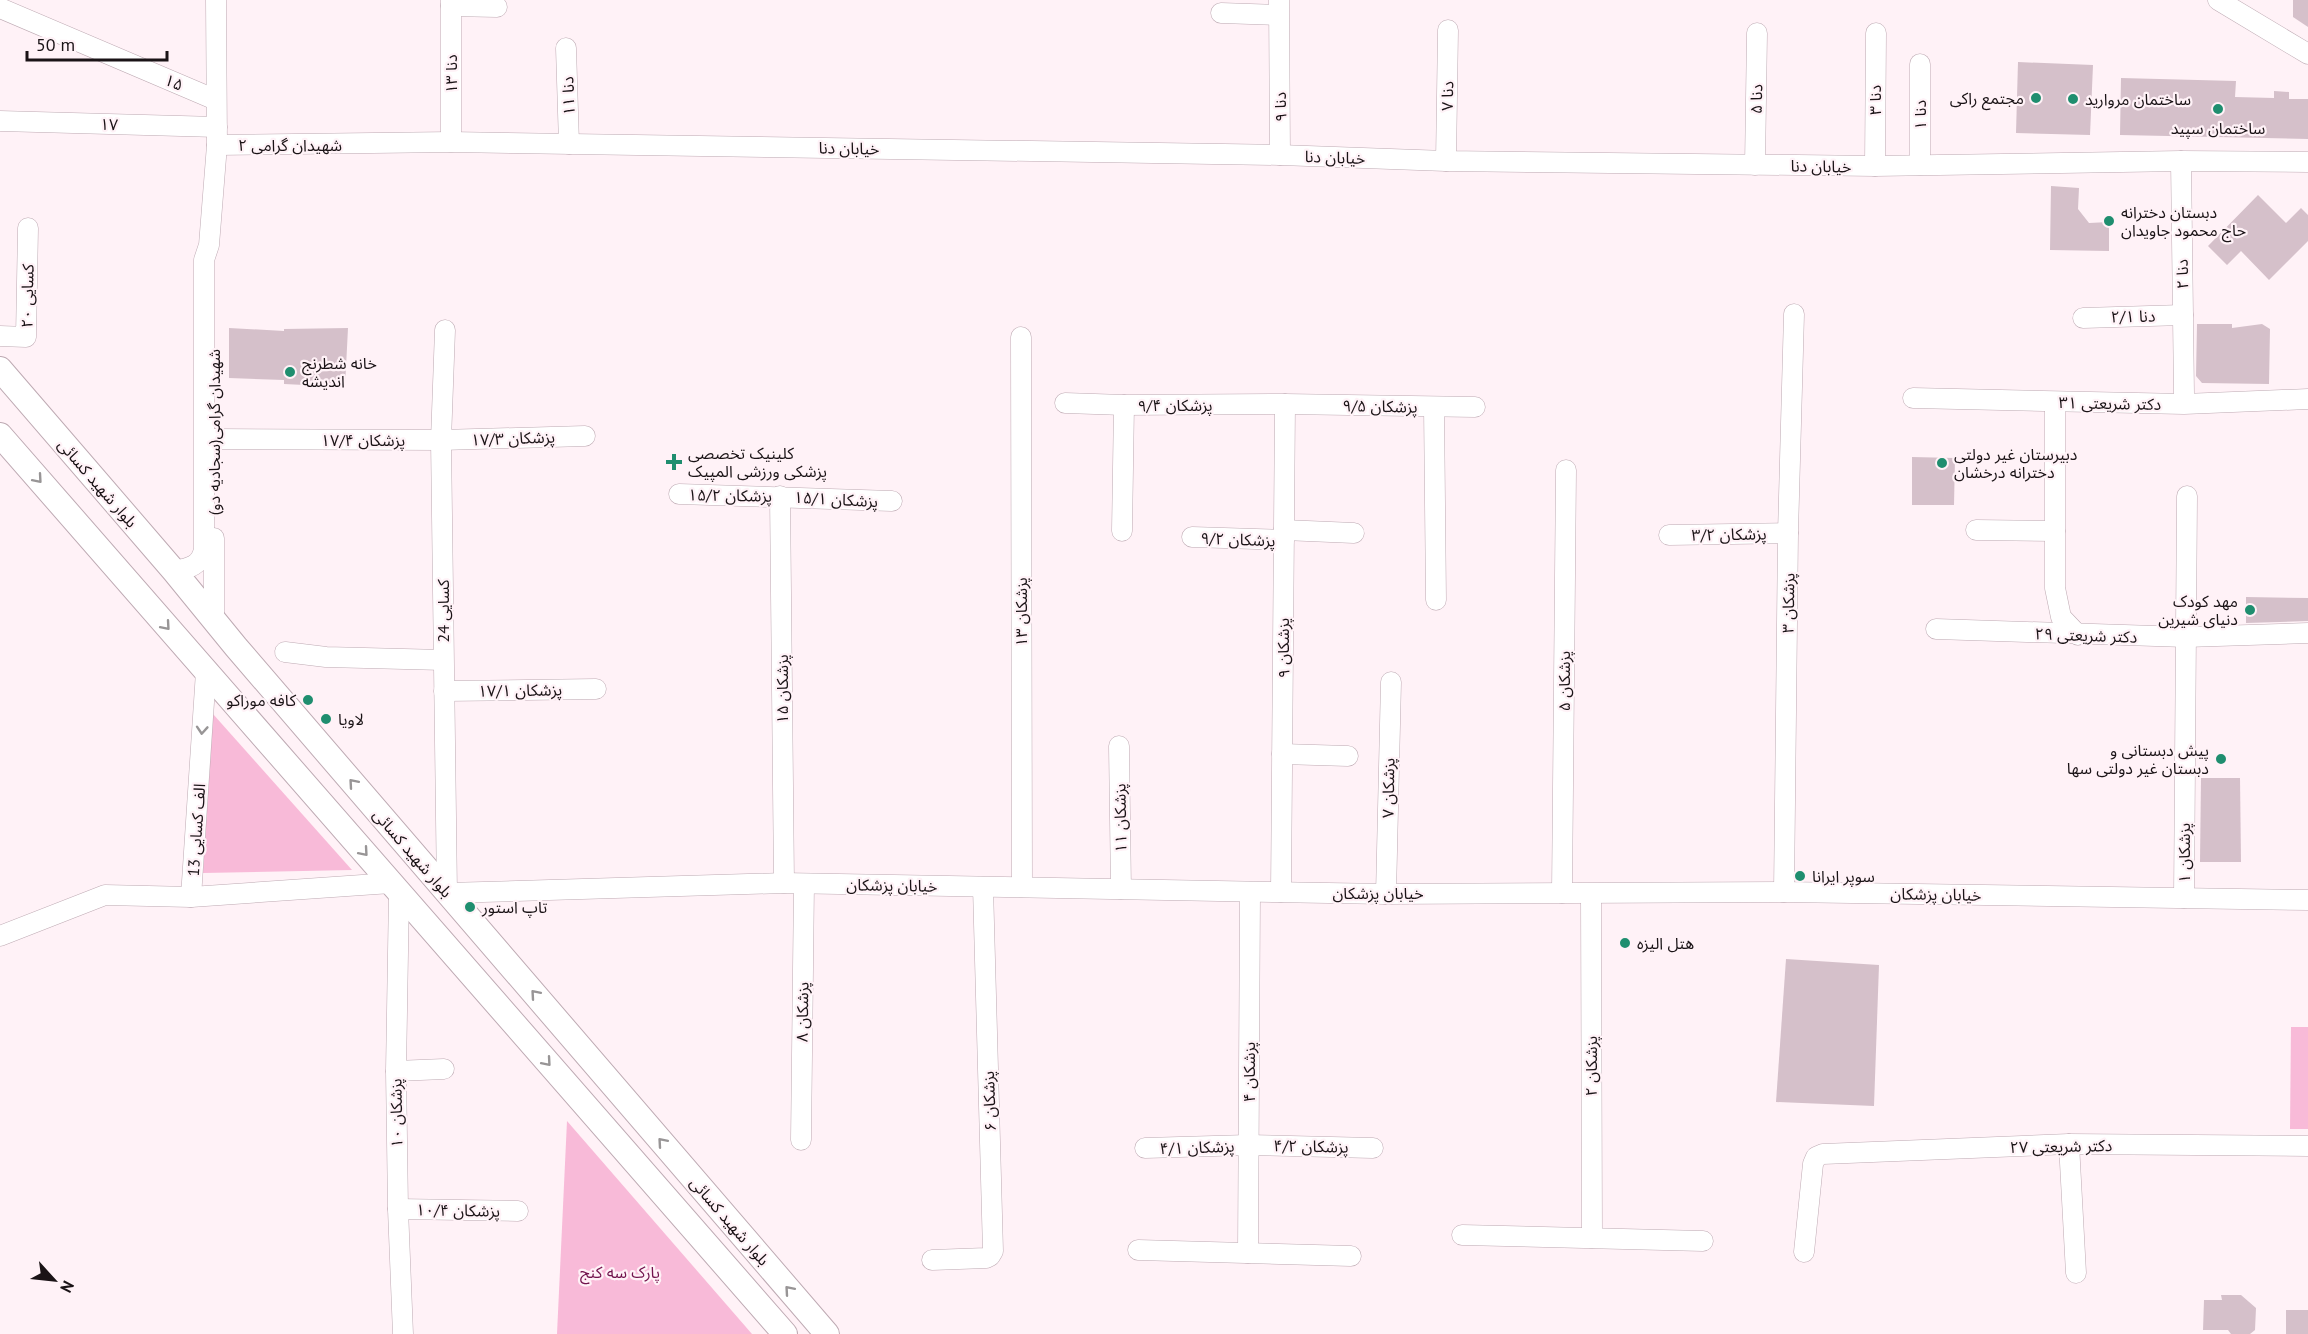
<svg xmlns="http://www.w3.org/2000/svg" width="2308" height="1334" viewBox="0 0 2308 1334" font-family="'PT Sans','Noto Sans Arabic',sans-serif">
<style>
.green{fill:#f8bad8}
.building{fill:#d5c0ca}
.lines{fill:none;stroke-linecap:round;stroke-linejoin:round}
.minor-casing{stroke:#beaab3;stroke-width:21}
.major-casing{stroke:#beaab3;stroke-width:26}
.minor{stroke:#fff;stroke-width:20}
.major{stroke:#fff;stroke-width:24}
.oneway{stroke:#989596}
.poi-dot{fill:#1f8e6f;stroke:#fff2f7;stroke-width:2}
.labels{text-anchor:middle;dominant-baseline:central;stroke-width:4.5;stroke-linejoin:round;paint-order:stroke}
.street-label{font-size:16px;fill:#1a1316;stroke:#fff2f7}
.poi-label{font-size:16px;fill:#1a1316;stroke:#fff2f7;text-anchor:start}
.park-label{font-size:16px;fill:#72134d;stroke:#fff2f7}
</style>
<rect width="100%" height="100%" fill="#fff2f7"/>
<g class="green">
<polygon points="213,714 352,870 203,873"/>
<polygon points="2291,1027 2308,1027 2308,1129 2290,1129"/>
<polygon points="567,1121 752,1334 557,1334"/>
</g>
<g class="building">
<polygon points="2293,0 2308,0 2308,27 2293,17"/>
<polygon points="2018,62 2093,65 2090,135 2016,133"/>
<polygon points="2121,78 2236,81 2235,97 2274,98 2274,91 2289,92 2289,99 2308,99 2308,139 2120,135"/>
<polygon points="2051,186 2079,188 2078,209 2089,223 2109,222 2109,251 2050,250"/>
<polygon points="2258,195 2286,223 2301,208 2308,215 2308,241 2269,280 2241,251 2227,265 2208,246"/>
<polygon points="2197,324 2232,324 2232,328 2262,324 2270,329 2269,384 2202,383 2196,376"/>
<polygon points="229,328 284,331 284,329 348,328 345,387 284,384 284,380 229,378"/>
<polygon points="1912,457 1955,458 1954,505 1912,505"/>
<polygon points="2246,597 2308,598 2308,621 2246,623"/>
<polygon points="2201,778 2240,778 2241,862 2200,862"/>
<polygon points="1786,959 1879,965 1874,1106 1776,1102"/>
<polygon points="2221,1295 2241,1295 2256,1308 2255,1330 2250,1334 2231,1334 2228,1330 2203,1330 2204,1300 2222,1300"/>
<rect x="2286" y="1310" width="22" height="24"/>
</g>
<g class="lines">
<g class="minor-casing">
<g id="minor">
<polyline points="451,0 451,142"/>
<polyline points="1279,0 1280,155"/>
<polyline points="2218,0 2308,54"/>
<polyline points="451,6 497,7"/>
<polyline points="0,8 216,100"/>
<polyline points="1221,13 1278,15"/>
<polyline points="566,48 569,144"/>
<polyline points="0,121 217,127"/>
<polyline points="217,145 451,142 1280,155 1446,161 1875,166 2181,161 2308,162"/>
<polyline points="1446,161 1448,30"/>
<polyline points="2181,161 2184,394"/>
<polyline points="1755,165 1757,33"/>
<polyline points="1920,165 1920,64"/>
<polyline points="1875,166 1876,33"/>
<polyline points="2083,318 2183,315"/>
<polyline points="445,330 441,440 447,893 784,883 1386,894 1784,892 2308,900"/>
<polyline points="0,336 26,337 28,228"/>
<polyline points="1021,337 1022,887"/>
<polyline points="1913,398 2184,404 2308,399"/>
<polyline points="2055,402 2055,588 2061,617 2078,635"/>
<polyline points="1065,403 1124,405 1285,404 1475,407"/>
<polyline points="1434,407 1436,600"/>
<polyline points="214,439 441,440 585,436"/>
<polyline points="679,494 892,501"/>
<polyline points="780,496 784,883"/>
<polyline points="1284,530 1354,533"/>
<polyline points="1976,530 2055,531"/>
<polyline points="1122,531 1124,405"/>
<polyline points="1669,535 1788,533"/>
<polyline points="1192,537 1284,540"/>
<path d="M 174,571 C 189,568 201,566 204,549 L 204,260 L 209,245 L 217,145 L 216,0"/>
<polyline points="214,620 214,538"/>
<polyline points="1936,629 2186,637 2308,633"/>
<polyline points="285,652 326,657 443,660"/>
<polyline points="444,691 596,689"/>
<polyline points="1119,746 1121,889"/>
<polyline points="1282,754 1348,756"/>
<polyline points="1281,892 1285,404"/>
<polyline points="1784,892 1788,533 1794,314"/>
<polyline points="399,893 396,1071 398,1209 403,1334"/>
<polyline points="1562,893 1566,470"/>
<polyline points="1386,894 1391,682"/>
<polyline points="1591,894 1592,1238"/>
<polyline points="191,897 206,672"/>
<polyline points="2184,898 2187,496"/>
<polyline points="0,936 105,895 191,897 391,883"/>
<polyline points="396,1071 444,1069"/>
<polyline points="801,1140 804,884"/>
<polyline points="2069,1144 2076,1273"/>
<polyline points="1145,1148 1248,1145 1373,1148"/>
<polyline points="398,1209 518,1211"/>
<polyline points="1462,1235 1703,1241"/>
<polyline points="1138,1250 1351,1256"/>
<polyline points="1804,1252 1813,1164 1816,1157 1823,1154 2069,1144 2308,1146"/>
<polyline points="1248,1253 1250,892"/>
<polyline points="932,1260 986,1258 990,1256 993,1251 983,887"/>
</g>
</g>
<g class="major-casing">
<g id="major">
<polyline points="0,369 174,571 236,647 827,1334"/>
<polyline points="0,435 785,1334"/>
</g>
</g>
<use href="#minor" class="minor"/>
<use href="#major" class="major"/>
</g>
<defs><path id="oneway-chevron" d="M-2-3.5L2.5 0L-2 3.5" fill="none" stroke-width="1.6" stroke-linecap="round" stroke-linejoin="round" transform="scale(1.5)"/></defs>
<g class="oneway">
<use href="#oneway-chevron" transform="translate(38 479) rotate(49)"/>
<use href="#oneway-chevron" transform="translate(166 626) rotate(49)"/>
<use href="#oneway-chevron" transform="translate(202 730) rotate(94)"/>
<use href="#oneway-chevron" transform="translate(353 783) rotate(-131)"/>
<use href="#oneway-chevron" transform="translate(364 852) rotate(49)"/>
<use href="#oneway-chevron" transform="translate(535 994) rotate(-131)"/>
<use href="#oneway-chevron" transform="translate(547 1062) rotate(49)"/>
<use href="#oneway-chevron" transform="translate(662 1142) rotate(-131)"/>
<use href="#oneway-chevron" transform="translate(789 1290) rotate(-131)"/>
</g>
<g class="poi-dot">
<circle cx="2036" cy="98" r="6"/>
<circle cx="2073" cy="99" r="6"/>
<circle cx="2218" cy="109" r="6"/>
<circle cx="2109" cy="221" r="6"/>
<circle cx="290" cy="372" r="6"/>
<path d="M671 453h6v6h6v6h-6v6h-6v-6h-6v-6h6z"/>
<circle cx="1942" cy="463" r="6"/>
<circle cx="2250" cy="610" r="6"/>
<circle cx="308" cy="700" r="6"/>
<circle cx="326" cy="719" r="6"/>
<circle cx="2221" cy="759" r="6"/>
<circle cx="1800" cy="876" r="6"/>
<circle cx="470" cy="907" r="6"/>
<circle cx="1625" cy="943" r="6"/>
</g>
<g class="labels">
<g class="street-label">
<text transform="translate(451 74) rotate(-90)">۱۳ دنا</text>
<text transform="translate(174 82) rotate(23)">۱۵</text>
<text transform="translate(568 96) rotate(-92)">۱۱ دنا</text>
<text transform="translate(1447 96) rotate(-89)">۷ دنا</text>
<text transform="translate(1756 99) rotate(-89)">۵ دنا</text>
<text transform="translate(1875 100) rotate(-90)">۳ دنا</text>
<text transform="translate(1280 107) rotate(-90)">۹ دنا</text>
<text transform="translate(1920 115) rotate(-90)">۱ دنا</text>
<text transform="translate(109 124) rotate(2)">۱۷</text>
<text x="290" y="145">۲ شهیدان گرامی</text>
<text transform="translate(849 148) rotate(1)">خیابان دنا</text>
<text transform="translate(1335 157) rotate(2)">خیابان دنا</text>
<text transform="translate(1821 166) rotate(1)">خیابان دنا</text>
<text transform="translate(2182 274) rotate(-91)">۲ دنا</text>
<text transform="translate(27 296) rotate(-89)">۲۰ کسایی</text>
<text transform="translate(2133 316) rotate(-1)">۲/۱ دنا</text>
<text transform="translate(2110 403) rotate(1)">۳۱ دکتر شریعتی</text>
<text x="1175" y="405">۹/۴ پزشکان</text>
<text transform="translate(1380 406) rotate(1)">۹/۵ پزشکان</text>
<text transform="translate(214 432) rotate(-90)">شهیدان گرامی(سجادیه دو)</text>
<text transform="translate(513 438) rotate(-2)">۱۷/۳ پزشکان</text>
<text x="363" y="440">۱۷/۴ پزشکان</text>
<text transform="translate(98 483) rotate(49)">بلوار شهید کسائی</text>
<text transform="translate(730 495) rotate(1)">۱۵/۲ پزشکان</text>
<text transform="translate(836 499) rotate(3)">۱۵/۱ پزشکان</text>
<text transform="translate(1729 534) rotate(-1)">۳/۲ پزشکان</text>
<text transform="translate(1238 539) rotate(2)">۹/۲ پزشکان</text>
<text transform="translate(1788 603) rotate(-89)">۳ پزشکان</text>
<text transform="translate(443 611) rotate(-90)">کسایی 24</text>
<text transform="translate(1021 612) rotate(-90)">۱۳ پزشکان</text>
<text transform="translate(2086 635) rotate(2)">۲۹ دکتر شریعتی</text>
<text transform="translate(1283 648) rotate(-90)">۹ پزشکان</text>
<text transform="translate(1564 681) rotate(-90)">۵ پزشکان</text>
<text transform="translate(782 689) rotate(-90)">۱۵ پزشکان</text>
<text transform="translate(520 690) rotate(-1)">۱۷/۱ پزشکان</text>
<text transform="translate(1388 788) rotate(-89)">۷ پزشکان</text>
<text transform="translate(1120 818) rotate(-91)">۱۱ پزشکان</text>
<text transform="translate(196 830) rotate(-86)">13 الف کسایی</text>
<text transform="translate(413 853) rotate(49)">بلوار شهید کسائی</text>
<text transform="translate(2184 853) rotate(-90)">۱ پزشکان</text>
<text transform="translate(892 885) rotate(1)">خیابان پزشکان</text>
<text x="1378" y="893">خیابان پزشکان</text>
<text transform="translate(1936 894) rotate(1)">خیابان پزشکان</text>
<text transform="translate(802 1012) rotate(-89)">۸ پزشکان</text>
<text transform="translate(1591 1066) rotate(-90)">۲ پزشکان</text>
<text transform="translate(1249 1072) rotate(-90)">۴ پزشکان</text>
<text transform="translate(989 1101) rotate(-92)">۶ پزشکان</text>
<text transform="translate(396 1113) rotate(-91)">۱۰ پزشکان</text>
<text transform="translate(1311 1146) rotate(1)">۴/۲ پزشکان</text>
<text transform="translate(2061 1146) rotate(-1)">۲۷ دکتر شریعتی</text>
<text transform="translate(1197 1147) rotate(-2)">۴/۱ پزشکان</text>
<text transform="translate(458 1210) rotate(1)">۱۰/۴ پزشکان</text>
<text transform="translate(730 1221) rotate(49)">بلوار شهید کسائی</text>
</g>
<g class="poi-label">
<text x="2024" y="98" text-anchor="end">مجتمع راکی</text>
<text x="2085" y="99">ساختمان مروارید</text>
<text x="2218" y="128" text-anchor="middle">ساختمان سپید</text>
<text x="2121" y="212">دبستان دخترانه<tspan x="2121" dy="18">حاج محمود جاویدان</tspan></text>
<text x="302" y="363">خانه شطرنج<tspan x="302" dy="18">اندیشه</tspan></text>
<text x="688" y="453">کلینیک تخصصی<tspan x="688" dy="18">پزشکی ورزشی المپیک</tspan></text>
<text x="1954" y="454">دبیرستان غیر دولتی<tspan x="1954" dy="18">دخترانه درخشان</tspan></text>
<text x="2238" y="601" text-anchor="end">مهد کودک<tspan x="2238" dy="18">دنیای شیرین</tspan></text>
<text x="296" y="700" text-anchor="end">کافه موراکو</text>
<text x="338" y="719">لاویا</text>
<text x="2209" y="750" text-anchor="end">پیش دبستانی و<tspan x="2209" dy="18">دبستان غیر دولتی سها</tspan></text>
<text x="1812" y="876">سوپر ایرانا</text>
<text x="482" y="907">تاپ استور</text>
<text x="1637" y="943">هتل الیزه</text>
</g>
<g class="park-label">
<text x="620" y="1272">پارک سه کنج</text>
</g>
</g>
<g transform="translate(54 1280) rotate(117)" stroke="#fff2f7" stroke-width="4.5" paint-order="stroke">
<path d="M0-4.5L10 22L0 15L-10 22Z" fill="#1a1316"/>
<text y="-9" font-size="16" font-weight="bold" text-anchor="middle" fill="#1a1316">N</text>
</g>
<path d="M27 51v9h140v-9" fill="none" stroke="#1a1316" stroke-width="3"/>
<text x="36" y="51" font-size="18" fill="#1a1316" stroke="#fff2f7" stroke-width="4.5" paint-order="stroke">50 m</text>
</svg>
